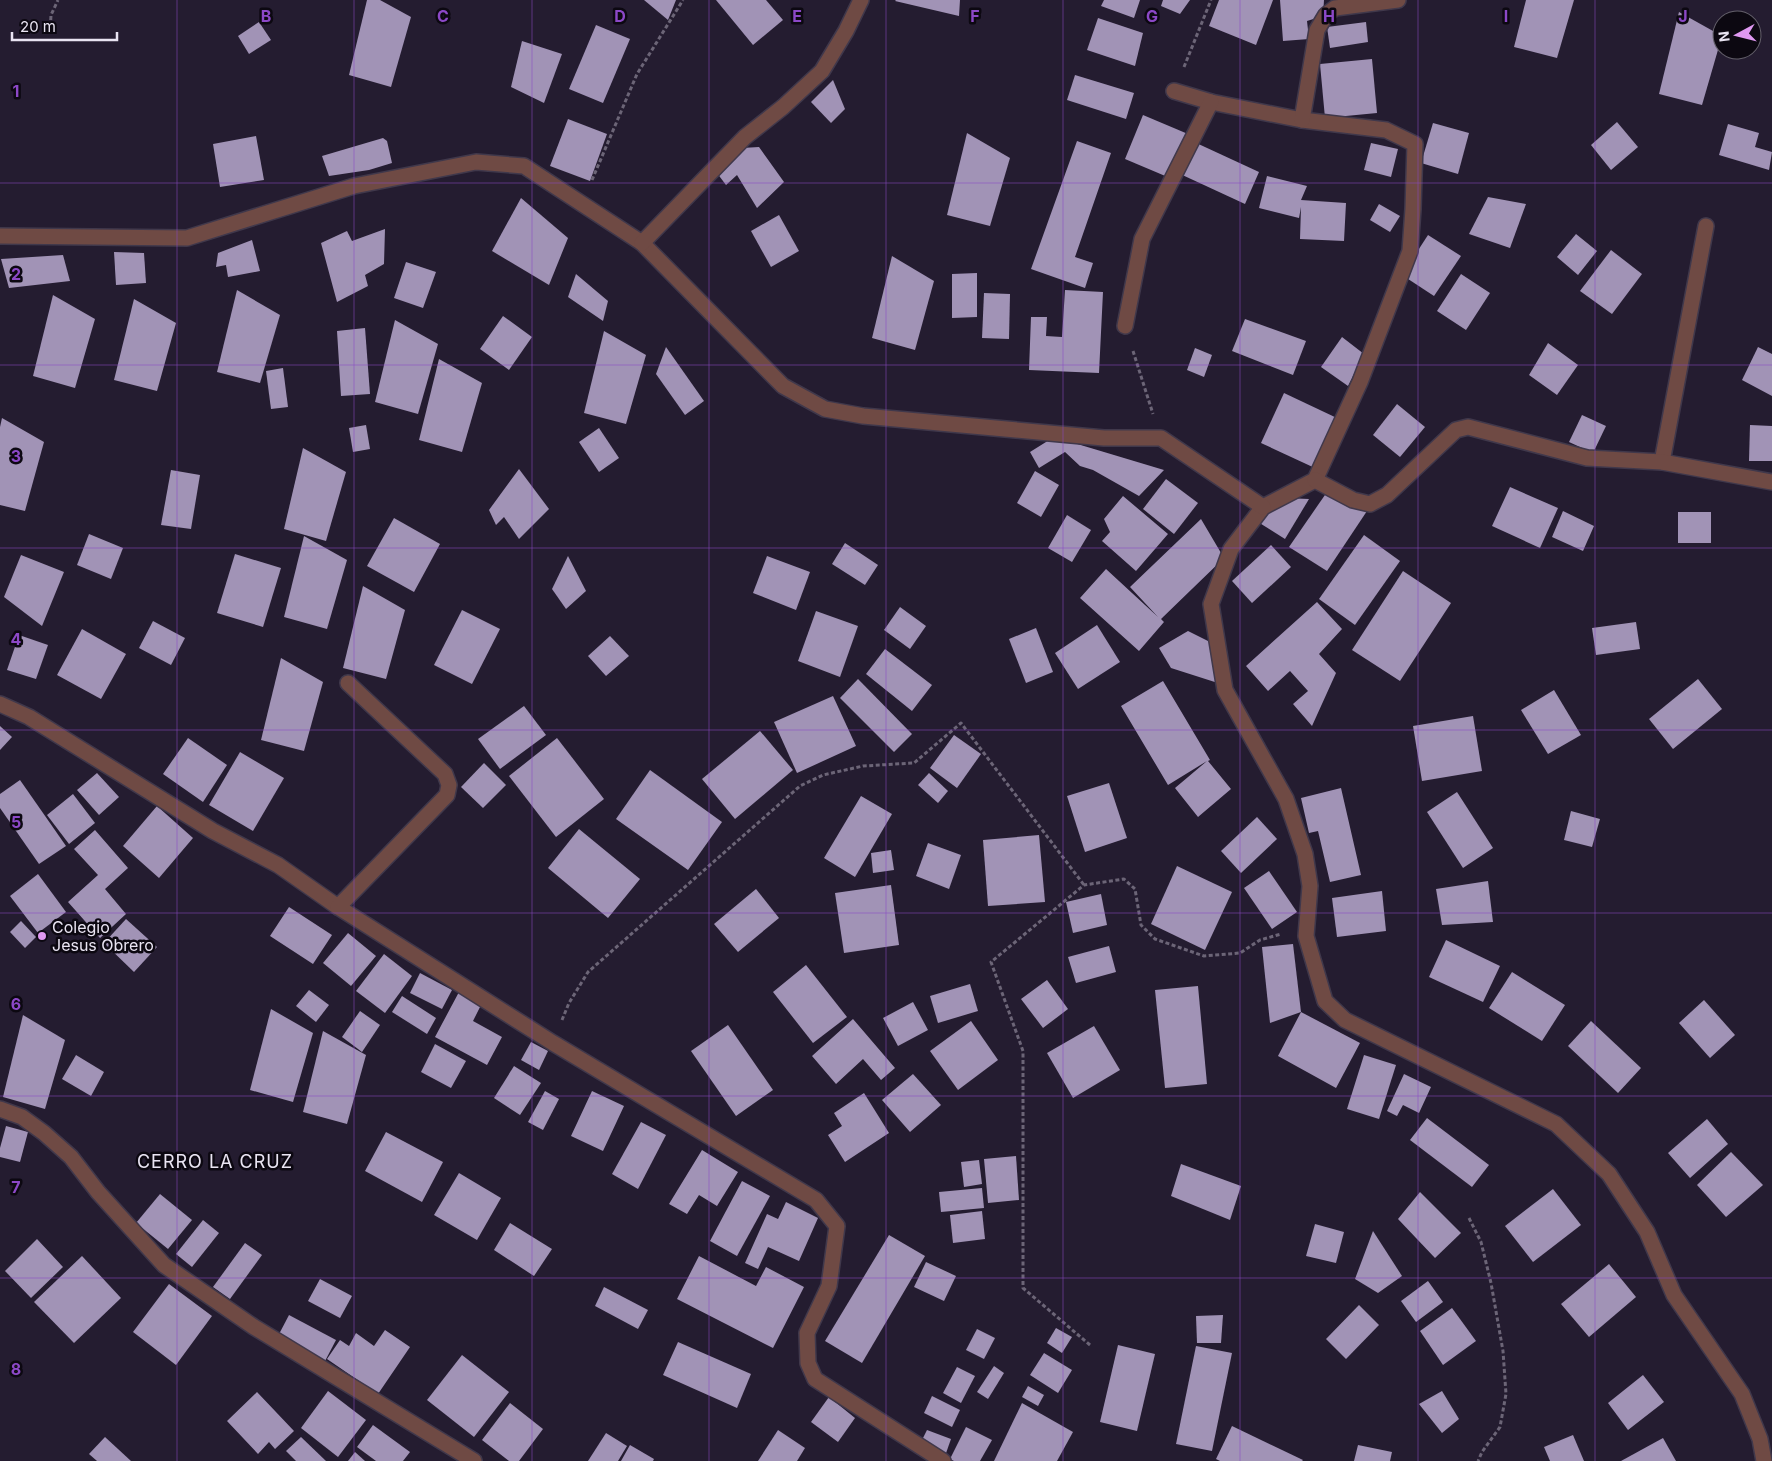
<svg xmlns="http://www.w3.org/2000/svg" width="1772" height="1461" viewBox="0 0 1772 1461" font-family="Inter,sans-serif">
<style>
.building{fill:#a193b6}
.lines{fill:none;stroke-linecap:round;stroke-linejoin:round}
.minor-casing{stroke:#40384b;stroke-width:18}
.path{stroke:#6c6577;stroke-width:3;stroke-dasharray:4 2.5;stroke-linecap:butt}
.minor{stroke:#6f4a44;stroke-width:15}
.grid{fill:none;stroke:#8c48c7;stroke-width:1;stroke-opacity:0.55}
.poi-dot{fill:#df98f1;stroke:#0c0811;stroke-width:2}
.labels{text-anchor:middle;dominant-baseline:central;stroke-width:5;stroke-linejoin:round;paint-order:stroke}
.poi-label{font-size:16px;fill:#e9e4f2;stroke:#0c0811;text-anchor:start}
.neighbourhood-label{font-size:18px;letter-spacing:1px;fill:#e9e4f2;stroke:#0c0811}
.grid-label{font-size:16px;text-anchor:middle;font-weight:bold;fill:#8c48c7;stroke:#0c0811;stroke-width:5;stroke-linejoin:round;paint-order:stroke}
</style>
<rect width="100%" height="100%" fill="#241c30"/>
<g class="building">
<polygon points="367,0 380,0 411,17 391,87 349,75"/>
<polygon points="644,0 676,0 668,20"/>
<polygon points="716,0 766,0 783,20 753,45"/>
<polygon points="896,0 960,0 959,16 895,1"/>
<polygon points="1104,0 1140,0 1134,18 1101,6"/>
<polygon points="1163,0 1190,0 1180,14 1161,6"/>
<polygon points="1219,0 1273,0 1256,45 1209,26"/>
<polygon points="1280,0 1324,0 1323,16 1307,21 1309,39 1283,41"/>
<polygon points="1526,0 1574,0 1557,58 1514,47"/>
<polygon points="1679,12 1722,36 1702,105 1659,94"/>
<polygon points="1098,18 1143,33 1135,66 1087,50"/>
<polygon points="259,22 271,40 249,54 238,36"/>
<polygon points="1366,22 1368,42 1330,48 1327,27"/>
<polygon points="596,25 630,39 603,103 569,89"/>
<polygon points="522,41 562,54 544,103 511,87"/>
<polygon points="1372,59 1377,113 1325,118 1320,64"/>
<polygon points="1075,75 1134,93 1126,119 1067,100"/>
<polygon points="833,80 845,109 831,123 811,102"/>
<polygon points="1143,115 1188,134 1170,178 1125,159"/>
<polygon points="568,119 607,134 590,181 550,166"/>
<polygon points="1617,122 1638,147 1611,170 1591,145"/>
<polygon points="1433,123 1469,133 1458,174 1421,163"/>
<polygon points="1728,124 1759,133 1755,147 1772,152 1769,170 1719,155"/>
<polygon points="967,133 1010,158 990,226 947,215"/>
<polygon points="256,136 264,180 220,187 213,144"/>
<polygon points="383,138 387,141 392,163 369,170 329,176 322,156"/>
<polygon points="1077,141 1111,153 1075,257 1093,263 1085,288 1031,269"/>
<polygon points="1192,141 1259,172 1245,204 1178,173"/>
<polygon points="1371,143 1398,149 1391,177 1364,170"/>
<polygon points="759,147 784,182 757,208 737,175 726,185 717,173 742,148"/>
<polygon points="1267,176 1307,186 1301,200 1346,203 1344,241 1300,239 1301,207 1299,218 1259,208"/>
<polygon points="1488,197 1526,204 1510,248 1469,234"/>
<polygon points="521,198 568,238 549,285 492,251"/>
<polygon points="1379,204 1400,216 1390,232 1370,220"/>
<polygon points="779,215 799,251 771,267 751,231"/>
<polygon points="385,229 384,264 365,275 368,286 337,302 321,243 347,231 352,241"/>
<polygon points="1576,234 1597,251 1578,275 1557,257"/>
<polygon points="1428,235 1461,256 1434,296 1402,275"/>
<polygon points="252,240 260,271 228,277 226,265 216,267 218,253"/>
<polygon points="1611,250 1642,274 1612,314 1580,291"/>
<polygon points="114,252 144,253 146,283 116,285"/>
<polygon points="63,255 70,281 9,288 1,259"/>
<polygon points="892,256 934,281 915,350 872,338"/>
<polygon points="406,262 436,272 423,308 394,298"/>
<polygon points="977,273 977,317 952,318 952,274"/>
<polygon points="576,274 608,301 603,321 568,297"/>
<polygon points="1461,274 1490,293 1466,330 1437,311"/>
<polygon points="237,290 280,315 260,383 217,372"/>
<polygon points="1065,290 1103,292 1099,373 1029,370 1031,317 1047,317 1046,336 1062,337"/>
<polygon points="984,293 1010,294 1009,339 982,338"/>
<polygon points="53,295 95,319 75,388 33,376"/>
<polygon points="134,299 176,323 157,391 114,380"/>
<polygon points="503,316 532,337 509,370 480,349"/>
<polygon points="1245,319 1306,341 1293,375 1232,351"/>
<polygon points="395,320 438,344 418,414 375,402"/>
<polygon points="365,328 370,394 341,396 337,331"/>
<polygon points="604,331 646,355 626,424 584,413"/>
<polygon points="1342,337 1364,354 1348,386 1321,367"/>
<polygon points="1548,343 1578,365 1557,395 1529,375"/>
<polygon points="666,347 704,401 685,415 656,374"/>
<polygon points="1758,347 1772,354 1772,396 1742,380"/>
<polygon points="1195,348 1212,355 1204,377 1187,370"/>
<polygon points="439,359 482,383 462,452 419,440"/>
<polygon points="283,368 288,407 271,409 266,371"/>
<polygon points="1284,393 1339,419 1317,469 1261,443"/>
<polygon points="1397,404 1425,427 1400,457 1373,435"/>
<polygon points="1582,415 1606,426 1593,453 1569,442"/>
<polygon points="2,418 44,442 25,511 0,505 0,427"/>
<polygon points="366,425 370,449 353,452 349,428"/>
<polygon points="1750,425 1772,426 1772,461 1749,461"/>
<polygon points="599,428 619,458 599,472 579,442"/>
<polygon points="1054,437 1164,470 1139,496 1093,470 1080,466 1065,452 1039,468 1030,452"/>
<polygon points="303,448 346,472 326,541 284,529"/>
<polygon points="519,469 549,509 519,539 504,517 496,525 489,510"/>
<polygon points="171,470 200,475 191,529 161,525"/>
<polygon points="1035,471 1059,485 1041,517 1017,503"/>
<polygon points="1166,479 1198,503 1174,534 1143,509"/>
<polygon points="1510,487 1558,508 1540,548 1492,526"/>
<polygon points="1327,492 1367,511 1327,571 1289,547"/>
<polygon points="1123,496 1168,534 1136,571 1102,541 1110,532 1104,519"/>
<polygon points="1285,498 1309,499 1285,539 1258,522"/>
<polygon points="1563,511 1594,526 1583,551 1552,537"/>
<rect x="1678" y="512" width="33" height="31"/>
<polygon points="1067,515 1091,530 1072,562 1048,548"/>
<polygon points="394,518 440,544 414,592 367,566"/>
<polygon points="1201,519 1224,558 1161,619 1164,622 1139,651 1080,598 1106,569 1158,617 1130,587"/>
<polygon points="89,534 123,548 111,579 77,565"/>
<polygon points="1364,535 1400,561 1355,625 1319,599"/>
<polygon points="304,536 347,560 327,629 284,617"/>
<polygon points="845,543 878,565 865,585 832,564"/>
<polygon points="1271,545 1291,567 1252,603 1232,581"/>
<polygon points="235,554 281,568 263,627 217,613"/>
<polygon points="21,555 64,572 42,626 4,597"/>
<polygon points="568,556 586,591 566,609 552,589"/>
<polygon points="767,556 810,572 796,610 753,593"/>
<polygon points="1403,571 1451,603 1400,681 1352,650"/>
<polygon points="363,586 405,610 386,679 343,668"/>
<polygon points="1317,602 1342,629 1319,654 1336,673 1312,726 1293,704 1308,691 1290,671 1268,691 1246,666"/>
<polygon points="900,607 926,626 910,649 884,630"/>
<polygon points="462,610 500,629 472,684 434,665"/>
<polygon points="816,611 858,626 840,677 798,661"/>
<polygon points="153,621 185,638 171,665 139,648"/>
<polygon points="1636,622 1640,649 1596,655 1592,628"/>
<polygon points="1097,625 1120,662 1078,689 1055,653"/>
<polygon points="1036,628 1053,672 1026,683 1009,639"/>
<polygon points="82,629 126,654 101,699 57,675"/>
<polygon points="1188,631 1214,644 1221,684 1171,668 1159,648"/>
<polygon points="19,635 48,645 36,679 7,670"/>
<polygon points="610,636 629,656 606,676 588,656"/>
<polygon points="885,649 932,685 912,711 866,674"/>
<polygon points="281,658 323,682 304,751 261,740"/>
<polygon points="858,679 912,734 894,752 840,698"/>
<polygon points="1698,679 1722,709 1673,749 1649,719"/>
<polygon points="1163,681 1210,760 1208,761 1231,789 1198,817 1175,788 1207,761 1168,785 1121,706"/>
<polygon points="1554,690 1581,735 1548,754 1521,710"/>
<polygon points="833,696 856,746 797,773 774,722"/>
<polygon points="524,706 546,735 500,769 478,739"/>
<polygon points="1473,716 1482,771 1422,781 1413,726"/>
<polygon points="0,726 12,737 0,750"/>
<polygon points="760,731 793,770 735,819 702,779"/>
<polygon points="954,735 981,754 957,788 930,768"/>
<polygon points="188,738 227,765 203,802 163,774"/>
<polygon points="557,738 604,799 556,837 509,776"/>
<polygon points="240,752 284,778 253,831 209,805"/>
<polygon points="484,763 506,785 483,808 461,787"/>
<polygon points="650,770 722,822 688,870 616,819"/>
<polygon points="97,773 119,797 99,815 77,790"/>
<polygon points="929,773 948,791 938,803 918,785"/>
<polygon points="20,780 66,846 39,864 0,808 0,794"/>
<polygon points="1109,783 1127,838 1085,852 1067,796"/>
<polygon points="1341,788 1361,875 1330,882 1318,831 1309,833 1301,798"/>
<polygon points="1457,792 1493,848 1463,868 1427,812"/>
<polygon points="73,794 95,823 69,844 47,815"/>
<polygon points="861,796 892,814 855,877 824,858"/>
<polygon points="157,806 193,838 159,878 123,846"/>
<polygon points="1571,811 1600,819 1592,847 1564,840"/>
<polygon points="1257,817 1277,839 1241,873 1221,851"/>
<polygon points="579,829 640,879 608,918 548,868"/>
<polygon points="95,830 128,868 105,889 126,914 100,938 68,902 98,875 74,849"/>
<polygon points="1039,835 1045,902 988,906 983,840"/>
<polygon points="928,843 961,855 949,889 916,876"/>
<polygon points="891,850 894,870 873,873 871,853"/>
<polygon points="1177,866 1232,892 1205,950 1151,924"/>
<polygon points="1269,871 1297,912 1272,929 1244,888"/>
<polygon points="38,874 66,912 38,933 10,896"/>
<polygon points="1488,881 1493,922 1442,925 1436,889"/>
<polygon points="891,885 899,945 844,953 835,893"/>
<polygon points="756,889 779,918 738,952 714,924"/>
<polygon points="1382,891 1386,931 1337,937 1332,898"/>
<polygon points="1101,894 1107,925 1073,933 1066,902"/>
<polygon points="289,907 332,935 313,964 270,936"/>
<polygon points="126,919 157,947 134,972 104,943"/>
<polygon points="21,921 36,937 25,948 10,932"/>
<polygon points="348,933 376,956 351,986 323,963"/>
<polygon points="1446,940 1500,966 1483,1002 1429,977"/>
<polygon points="1293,944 1301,1012 1270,1023 1262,947"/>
<polygon points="1109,946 1116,972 1076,983 1068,957"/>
<polygon points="384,954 412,976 385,1013 356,991"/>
<polygon points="806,965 847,1017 813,1043 773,992"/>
<polygon points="1512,972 1565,1005 1542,1041 1489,1008"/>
<polygon points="420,973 452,990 442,1009 410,993"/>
<polygon points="1047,980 1068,1009 1043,1028 1021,999"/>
<polygon points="970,984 978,1011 938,1023 930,996"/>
<polygon points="1198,986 1207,1084 1165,1088 1155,990"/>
<polygon points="309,990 329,1005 316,1022 296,1006"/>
<polygon points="459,992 481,1005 473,1021 502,1037 487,1065 435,1037"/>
<polygon points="402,996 436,1018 427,1034 392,1012"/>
<polygon points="1704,1000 1735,1035 1710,1058 1679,1023"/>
<polygon points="913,1002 928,1030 898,1046 883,1018"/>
<polygon points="271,1009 313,1033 293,1102 250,1090"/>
<polygon points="360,1011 380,1025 362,1052 342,1037"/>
<polygon points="1301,1012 1360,1043 1336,1088 1278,1056"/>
<polygon points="23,1015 65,1040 45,1109 3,1097"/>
<polygon points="853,1019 895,1068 881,1080 863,1059 836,1084 812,1056"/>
<polygon points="971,1021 998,1060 958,1090 930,1051"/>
<polygon points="1591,1021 1641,1068 1618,1093 1568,1046"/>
<polygon points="728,1025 773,1090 736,1116 691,1051"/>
<polygon points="1094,1026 1120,1070 1073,1098 1047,1053"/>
<polygon points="323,1031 366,1055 347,1124 303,1112"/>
<polygon points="531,1042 548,1051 539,1070 521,1060"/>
<polygon points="435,1044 466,1061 451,1088 421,1072"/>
<polygon points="76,1055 104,1072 91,1096 62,1079"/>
<polygon points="1364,1055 1396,1065 1379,1119 1347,1109"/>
<polygon points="514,1066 541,1083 520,1115 494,1098"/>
<polygon points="913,1074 941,1105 910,1132 882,1100"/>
<polygon points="1404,1074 1431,1087 1419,1113 1403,1105 1397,1116 1387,1111"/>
<polygon points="545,1091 559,1099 543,1130 528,1122"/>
<polygon points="592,1091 624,1106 603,1151 571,1136"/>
<polygon points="864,1093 889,1133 845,1162 828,1135 842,1126 834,1113"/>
<polygon points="1427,1118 1489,1165 1472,1187 1410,1140"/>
<polygon points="1707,1119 1728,1144 1690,1178 1668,1153"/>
<polygon points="641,1122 666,1135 638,1189 612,1174"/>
<polygon points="6,1126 28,1132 20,1162 0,1157 0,1148"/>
<polygon points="386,1132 443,1162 422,1202 365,1171"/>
<polygon points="702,1150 738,1172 717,1206 699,1195 687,1214 669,1204"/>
<polygon points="1731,1152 1763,1185 1726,1217 1697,1185"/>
<polygon points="1016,1156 1019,1200 988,1203 984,1159"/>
<polygon points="979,1160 982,1184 964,1187 961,1162"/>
<polygon points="1181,1164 1241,1186 1230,1220 1171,1196"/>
<polygon points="459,1173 501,1198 477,1240 434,1215"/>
<polygon points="742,1181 770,1196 737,1256 710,1241"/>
<polygon points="982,1188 984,1208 941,1212 939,1192"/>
<polygon points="1553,1189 1581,1225 1533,1262 1505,1226"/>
<polygon points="1420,1192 1461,1233 1435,1258 1398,1219"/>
<polygon points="160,1194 192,1220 168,1249 136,1223"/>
<polygon points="786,1202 818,1218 799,1261 768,1247 758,1269 745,1263 767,1214 778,1219"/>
<polygon points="982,1211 985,1239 953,1243 950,1215"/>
<polygon points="203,1220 219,1233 192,1267 176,1254"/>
<polygon points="510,1223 552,1249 534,1276 494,1250"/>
<polygon points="1315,1224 1344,1232 1336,1263 1306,1256"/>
<polygon points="1373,1231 1402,1276 1378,1293 1355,1279"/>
<polygon points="889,1235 925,1256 862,1363 825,1341"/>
<polygon points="37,1239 63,1267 31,1298 5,1271"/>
<polygon points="245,1243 262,1255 230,1299 213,1287"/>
<polygon points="82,1256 121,1298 74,1343 34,1302"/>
<polygon points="699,1256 756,1286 766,1267 804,1287 773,1348 677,1299"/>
<polygon points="926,1262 956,1276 944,1301 914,1287"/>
<polygon points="1609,1264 1636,1297 1589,1337 1561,1304"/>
<polygon points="320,1279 352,1296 340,1318 308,1301"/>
<polygon points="1428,1281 1443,1302 1416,1322 1401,1301"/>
<polygon points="169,1284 212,1316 176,1365 133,1332"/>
<polygon points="604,1287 648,1310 638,1329 595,1306"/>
<polygon points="1359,1305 1379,1325 1346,1359 1326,1339"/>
<polygon points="1452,1308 1476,1341 1443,1365 1420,1331"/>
<polygon points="289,1315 336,1340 324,1363 277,1338"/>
<polygon points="1223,1315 1221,1343 1197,1343 1196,1316"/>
<polygon points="1056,1328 1072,1337 1062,1353 1047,1343"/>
<polygon points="977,1329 995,1338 984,1359 966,1350"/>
<polygon points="385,1330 410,1347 378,1394 327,1359 340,1340 349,1346 356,1333 374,1346"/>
<polygon points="678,1342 751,1374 737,1408 663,1375"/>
<polygon points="1118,1345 1155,1354 1137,1431 1100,1422"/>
<polygon points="1196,1346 1232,1353 1212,1451 1176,1444"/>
<polygon points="1044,1353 1072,1370 1058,1393 1030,1375"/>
<polygon points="462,1355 509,1392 474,1437 427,1400"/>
<polygon points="994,1366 1004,1373 988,1399 977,1392"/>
<polygon points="957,1367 975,1376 961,1403 943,1393"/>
<polygon points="1643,1375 1664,1402 1628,1430 1608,1403"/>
<polygon points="1028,1386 1044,1395 1038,1406 1022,1397"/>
<polygon points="328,1391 366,1420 338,1457 301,1428"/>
<polygon points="1442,1391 1459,1419 1442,1433 1419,1404"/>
<polygon points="257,1392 294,1431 275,1449 269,1442 258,1454 227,1421"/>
<polygon points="932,1396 960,1410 952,1427 924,1413"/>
<polygon points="829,1397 855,1418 838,1442 811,1422"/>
<polygon points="510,1403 543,1429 519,1461 509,1461 482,1440"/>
<polygon points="1022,1403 1073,1432 1057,1461 994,1461"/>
<polygon points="373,1425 410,1452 403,1461 376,1461 357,1447"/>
<polygon points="1232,1426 1303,1460 1302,1461 1220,1461 1216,1459"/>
<polygon points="966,1427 992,1440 980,1461 954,1461 950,1459"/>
<polygon points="778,1430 805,1448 797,1461 758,1461"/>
<polygon points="927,1430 951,1439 945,1456 921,1442"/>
<polygon points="606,1433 627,1446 618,1461 588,1461"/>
<polygon points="1573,1435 1584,1461 1550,1461 1544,1447"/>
<polygon points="105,1437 131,1461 97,1461 89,1454"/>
<polygon points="301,1437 326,1461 296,1461 286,1451"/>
<polygon points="1663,1438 1676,1461 1621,1461"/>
<polygon points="630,1445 654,1459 653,1461 621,1461"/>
<polygon points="1358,1445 1392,1452 1390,1461 1354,1461"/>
<polygon points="355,1452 365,1461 348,1461"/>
</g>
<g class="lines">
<g class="minor-casing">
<g id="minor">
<polyline points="1174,91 1211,102 1302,120 1386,130 1415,144 1413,209 1410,251 1360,382 1315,480 1263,507 1231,549 1211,604 1225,690 1286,799 1305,854 1310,886 1306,936 1325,1001 1345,1020 1556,1124 1609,1174 1647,1232 1674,1295 1742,1394 1760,1439 1764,1461"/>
<polyline points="1302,120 1317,30 1326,15 1335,8 1398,0"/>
<polyline points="0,236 187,238 354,186 476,162 524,166 642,243 783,386 825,409 863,416 1104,438 1161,438 1263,507"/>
<polyline points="642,243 745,137 783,107 822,71 846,31 861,0"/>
<polyline points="1125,326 1142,239 1211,102"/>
<polyline points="1662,462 1706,226"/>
<polyline points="1315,480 1353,500 1370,504 1387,495 1456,430 1468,427 1587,458 1662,462 1772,482"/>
<polyline points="0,704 29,717 213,831 278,865 338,907 553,1043 816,1200 837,1226 829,1286 807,1333 808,1363 815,1379 943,1461"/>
<polyline points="338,907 447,795 449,785 445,774 348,683"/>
<polyline points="0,1109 22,1117 44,1133 71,1157 98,1192 164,1265 254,1327 474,1461"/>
</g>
</g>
<g class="path">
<polyline points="50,33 51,15 58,0"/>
<polyline points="1184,67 1211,0"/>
<polyline points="592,180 637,74 683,0"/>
<polyline points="1133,351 1153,414"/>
<polyline points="562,1020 569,1003 588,972 800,786 823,775 863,766 914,763 961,723 1084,885"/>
<polyline points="1469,1218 1481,1242 1491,1283 1503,1351 1506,1394 1500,1427 1482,1452 1478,1461"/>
<polyline points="1090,1345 1023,1288 1023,1051 991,962 1084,885 1124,879 1135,889 1141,925 1155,939 1204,956 1240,953 1260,940 1281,934"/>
</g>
<use href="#minor" class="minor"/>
</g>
<path class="grid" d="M 177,0 L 177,1461M 354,0 L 354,1461M 532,0 L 532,1461M 709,0 L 709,1461M 886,0 L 886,1461M 1063,0 L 1063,1461M 1240,0 L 1240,1461M 1418,0 L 1418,1461M 1595,0 L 1595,1461M 0,183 L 1772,183M 0,365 L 1772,365M 0,548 L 1772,548M 0,730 L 1772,730M 0,913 L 1772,913M 0,1096 L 1772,1096M 0,1278 L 1772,1278"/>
<circle class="poi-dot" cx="42" cy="936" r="5"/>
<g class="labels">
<g class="poi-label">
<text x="52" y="927">Colegio<tspan x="52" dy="18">Jesus Obrero</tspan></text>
</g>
<g class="neighbourhood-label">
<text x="215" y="1161">CERRO LA CRUZ</text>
</g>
</g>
<g class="grid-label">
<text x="266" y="22">B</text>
<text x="443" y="22">C</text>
<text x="620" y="22">D</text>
<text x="797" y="22">E</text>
<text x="975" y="22">F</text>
<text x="1152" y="22">G</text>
<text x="1329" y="22">H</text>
<text x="1506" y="22">I</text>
<text x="1683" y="22">J</text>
<text x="16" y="97">1</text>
<text x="16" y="280">2</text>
<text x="16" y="462">3</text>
<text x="16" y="645">4</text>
<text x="16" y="828">5</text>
<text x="16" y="1010">6</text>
<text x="16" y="1193">7</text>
<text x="16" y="1375">8</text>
</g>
<g transform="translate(1737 35) rotate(263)"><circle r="24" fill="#0c0811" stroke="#64606b"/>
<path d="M0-4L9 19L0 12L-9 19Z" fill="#df98f1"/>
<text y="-8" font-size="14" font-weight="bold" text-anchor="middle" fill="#e9e4f2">N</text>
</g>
<path d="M12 32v8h105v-8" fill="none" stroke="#e9e4f2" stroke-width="2.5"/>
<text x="20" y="32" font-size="15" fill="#e9e4f2" stroke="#0c0811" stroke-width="4" paint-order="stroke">20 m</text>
</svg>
